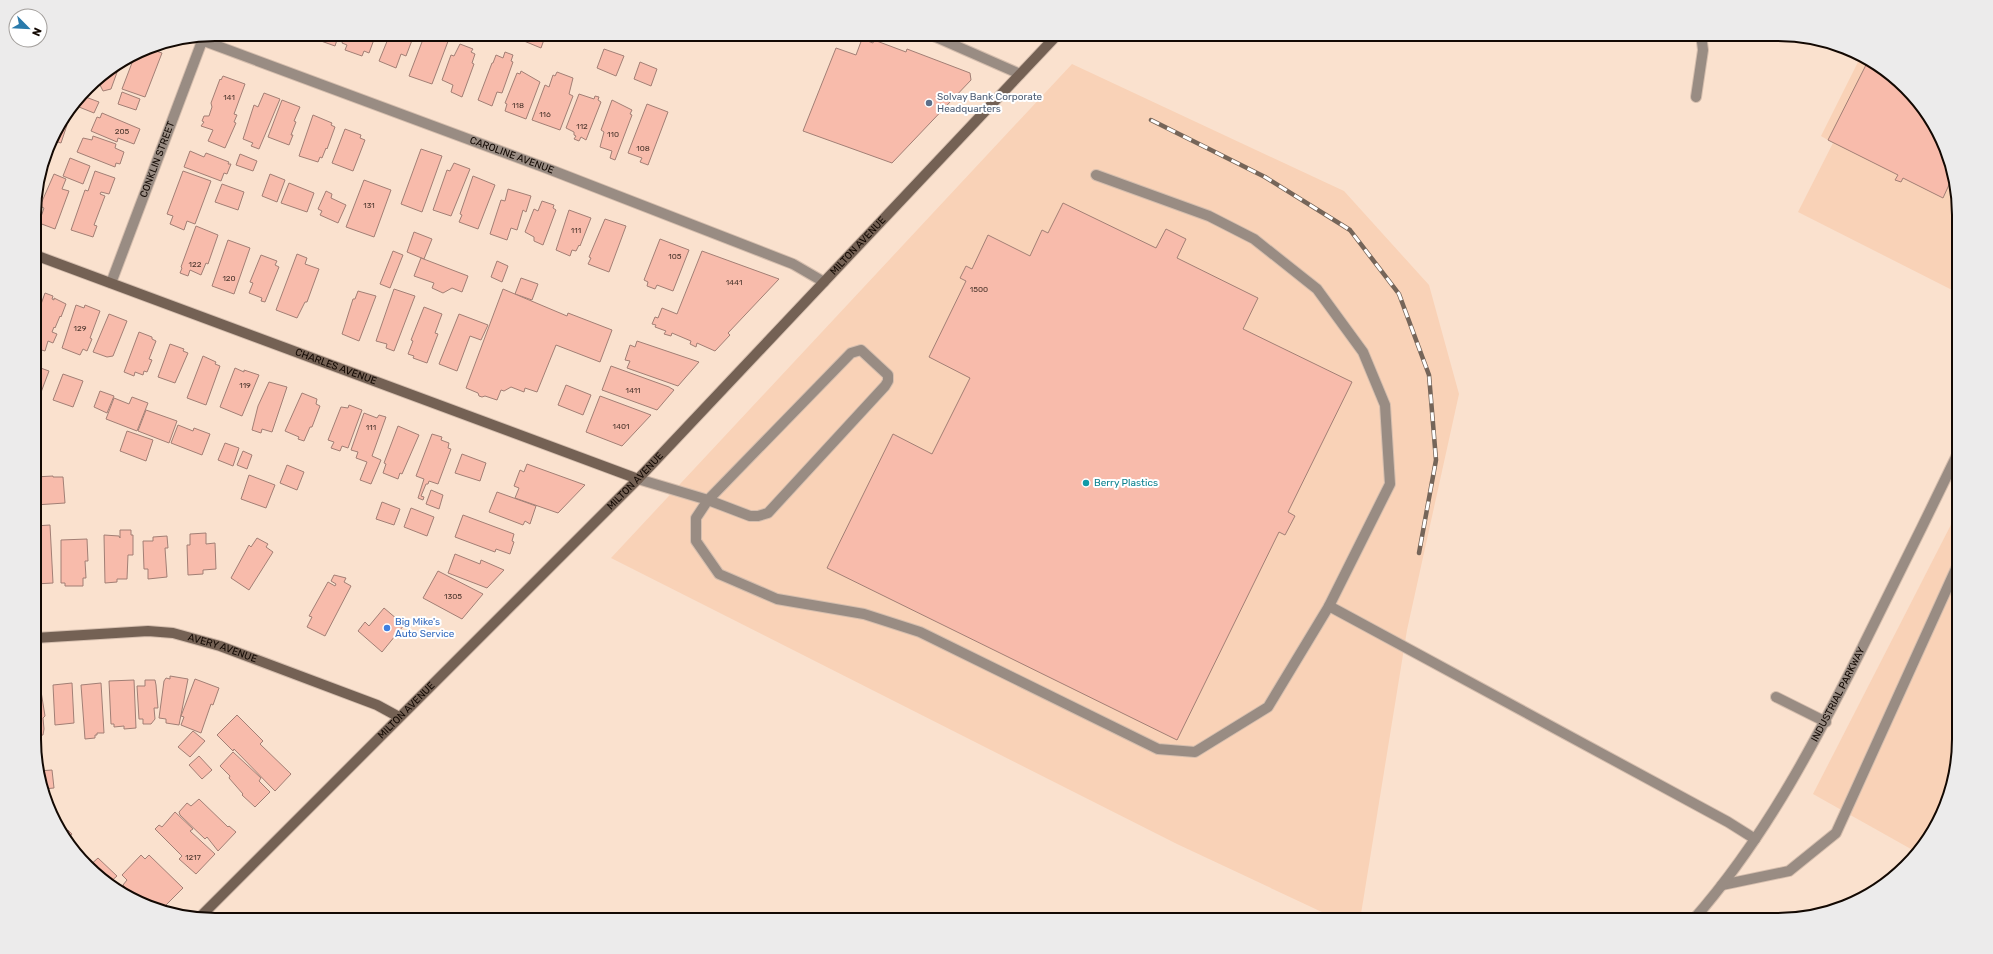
<svg xmlns="http://www.w3.org/2000/svg" width="1993" height="954" viewBox="0 0 1993 954" font-family="Rubik,sans-serif">
<style>
.built{fill:#f9d2b7}
.building{fill:#f8bbab;stroke:#a27f75}
.lines{fill:none;stroke-linecap:round;stroke-linejoin:round}
.lane-casing{stroke:#d5beae;stroke-width:12}
.street-casing{stroke:#d5beae;stroke-width:12}
.secondary-casing{stroke:#d5beae;stroke-width:12}
.lane{stroke:#998c83;stroke-width:10}
.street{stroke:#998c83;stroke-width:10}
.secondary{stroke:#746154;stroke-width:10}
.rail-casing{stroke:#756559;stroke-width:4.5}
.rail{stroke:#fff;stroke-width:3;stroke-dasharray:9;stroke-linecap:butt}
.service-dot{fill:#5c6f8a;stroke:#fff;stroke-width:1.5}
.culture-dot{fill:#0f9aa8;stroke:#fff;stroke-width:1.5}
.shop-dot{fill:#3f7fe0;stroke:#fff;stroke-width:1.5}
.labels{text-anchor:middle;dominant-baseline:central;stroke-width:4;stroke-linejoin:round;paint-order:stroke}
.number-label{font-size:8px;fill:#4c362d}
.service-label{font-size:10px;fill:#4e5e75;stroke:#fff;text-anchor:start}
.street-label{font-size:10px;fill:#130903;stroke:#fff}
.culture-label{font-size:10px;fill:#0d838f;stroke:#fff;text-anchor:start}
.shop-label{font-size:10px;fill:#366cbe;stroke:#fff;text-anchor:start}
.rim{fill:none;stroke:#130903;stroke-width:2}
</style>
<rect width="100%" height="100%" fill="#fae1ce"/>
<g class="built">
<polygon points="1861,56 1888,72 1922,105 1945,146 1957,192 1958,293 1798,212 1833,143 1821,136"/>
<polygon points="1072,64 1344,191 1429,285 1459,394 1407,630 1360,920 1339,920 1177,844 611,558"/>
<polygon points="1958,511 1959,739 1945,808 1918,853 1813,794"/>
</g>
<g class="building">
<polygon points="308,34 339,34 335,46 307,36"/>
<polygon points="345,34 376,34 369,53 364,51 362,56 345,50 347,45 342,43"/>
<polygon points="390,34 414,35 406,56 401,54 396,68 379,61"/>
<polygon points="425,34 446,34 450,36 432,84 409,76"/>
<polygon points="527,34 546,34 541,48 524,41"/>
<polygon points="862,39 873,43 874,40 906,52 907,49 970,73 971,80 892,163 803,131 836,48 856,55"/>
<polygon points="460,44 473,49 471,52 475,54 472,63 474,64 462,97 451,92 453,85 442,80 451,55 454,56"/>
<polygon points="147,48 162,53 145,97 122,89 135,55"/>
<polygon points="604,49 624,56 616,76 597,68"/>
<polygon points="505,52 513,55 511,61 513,62 502,93 497,92 492,106 478,100 492,63 493,63 496,55 503,58"/>
<polygon points="1868,61 1888,72 1922,105 1945,146 1953,176 1943,198 1903,178 1901,182 1895,180 1898,175 1828,140"/>
<polygon points="640,62 657,69 651,86 634,79"/>
<polygon points="120,64 111,89 103,91 99,83 94,82"/>
<polygon points="521,71 540,82 526,119 505,111 507,104 505,103 517,73 520,74"/>
<polygon points="557,72 573,78 569,94 573,96 560,130 532,120 545,85 549,87 553,75 555,76"/>
<polygon points="223,76 245,84 234,114 237,115 234,122 236,123 225,148 208,141 213,130 201,126 204,122 202,121 204,116 209,116 212,107 211,103 220,79 221,80"/>
<polygon points="122,92 140,99 136,110 118,104"/>
<polygon points="264,93 280,99 259,149 251,146 253,143 243,139 254,105 258,107"/>
<polygon points="579,94 594,99 595,96 599,97 598,100 601,102 586,140 581,137 579,141 574,139 576,136 574,135 574,132 566,128"/>
<polygon points="83,96 99,102 94,113 79,107"/>
<polygon points="282,100 300,107 294,121 296,122 291,135 293,135 289,145 268,137"/>
<polygon points="612,100 632,110 630,114 632,115 615,160 610,158 612,151 600,147 604,132 601,130"/>
<polygon points="647,104 668,112 648,165 640,162 642,158 628,153"/>
<polygon points="74,107 68,123 64,121"/>
<polygon points="102,113 140,129 134,144 118,138 117,142 91,131 97,117 100,118"/>
<polygon points="313,115 332,123 331,125 335,127 327,149 326,148 322,158 320,157 318,162 299,156"/>
<polygon points="62,123 67,125 61,143 51,140"/>
<polygon points="345,129 361,135 360,138 365,140 353,171 332,163"/>
<polygon points="93,136 116,144 115,148 124,152 120,164 116,163 115,167 77,152 83,138 92,140"/>
<polygon points="421,149 442,156 422,212 401,204"/>
<polygon points="190,151 204,157 206,153 229,162 228,164 231,164 227,174 224,173 221,181 184,167"/>
<polygon points="240,154 257,161 253,171 236,165"/>
<polygon points="70,158 90,166 83,184 63,176"/>
<polygon points="454,163 470,169 451,216 433,210 447,170 450,171"/>
<polygon points="95,171 115,178 109,194 101,192 100,194 105,196 94,225 97,226 93,237 71,230 85,190 88,191"/>
<polygon points="183,171 211,181 195,224 187,221 184,230 170,224 173,216 167,214"/>
<polygon points="54,174 66,179 62,189 69,191 55,229 39,223 44,208 40,206"/>
<polygon points="270,174 285,180 277,202 262,196"/>
<polygon points="473,176 495,185 478,229 459,222 462,215 460,214"/>
<polygon points="364,180 391,190 374,237 346,227"/>
<polygon points="289,183 314,193 307,212 281,203"/>
<polygon points="222,184 244,192 238,210 215,202"/>
<polygon points="508,189 531,196 526,212 523,210 517,230 511,228 507,240 490,234 501,200 505,201"/>
<polygon points="326,191 332,194 331,198 346,205 338,223 320,215 322,211 318,209"/>
<polygon points="542,201 554,205 553,208 556,210 543,245 534,241 534,237 525,232 534,209 538,211"/>
<polygon points="1063,203 1156,248 1166,229 1186,239 1177,258 1258,298 1243,329 1352,382 1288,512 1295,516 1285,535 1279,532 1177,740 827,568 893,434 932,454 970,378 929,357 966,281 960,278 966,266 972,269 988,235 1030,256 1042,230 1048,233"/>
<polygon points="569,210 591,218 580,246 579,245 576,251 572,250 570,256 556,250"/>
<polygon points="605,219 626,226 609,272 588,264 591,258 589,257"/>
<polygon points="196,226 218,235 208,264 206,263 201,275 190,270 188,276 180,273 182,268 181,267"/>
<polygon points="414,232 432,239 424,259 407,252"/>
<polygon points="660,239 689,250 673,291 657,285 655,289 647,286 648,282 644,280"/>
<polygon points="228,240 250,248 234,294 212,286"/>
<polygon points="393,251 403,255 390,288 380,284"/>
<polygon points="702,251 779,279 728,333 730,335 715,351 697,343 696,347 690,344 691,341 672,333 671,336 664,334 666,331 655,327 656,325 652,324 655,317 658,318 662,308 677,314"/>
<polygon points="297,254 307,258 305,264 319,269 307,302 305,302 297,318 276,310"/>
<polygon points="261,255 277,261 275,265 279,267 265,302 261,301 262,298 249,293 253,283 250,282"/>
<polygon points="421,258 468,276 462,292 452,288 443,293 432,288 434,283 414,276"/>
<polygon points="497,261 508,266 502,282 491,277"/>
<polygon points="521,278 538,284 532,300 515,294"/>
<polygon points="394,289 415,296 394,351 386,348 387,344 376,341"/>
<polygon points="503,289 567,316 568,313 612,330 600,362 556,345 537,392 525,388 524,392 511,387 504,391 501,390 497,400 485,396 482,397 479,396 478,393 466,388"/>
<polygon points="358,291 376,296 359,341 342,334 353,299 355,299"/>
<polygon points="45,293 53,296 52,299 54,300 54,298 66,304 61,317 60,316 55,328 54,327 52,332 57,334 53,343 48,341 45,351 38,349 37,352 35,352 35,321"/>
<polygon points="76,305 84,308 85,305 100,311 90,338 92,339 87,351 83,349 80,355 62,348"/>
<polygon points="424,307 442,314 435,333 438,334 427,363 413,358 414,356 408,354 413,341 411,340"/>
<polygon points="109,314 127,321 113,356 107,357 93,352"/>
<polygon points="459,314 488,325 481,340 470,336 457,371 439,364"/>
<polygon points="139,332 152,337 152,339 156,341 149,359 152,360 147,372 144,371 143,375 135,372 134,376 124,372"/>
<polygon points="637,341 699,362 678,386 627,368 630,361 625,360 630,345 635,347"/>
<polygon points="170,344 184,349 183,351 188,353 175,383 158,377"/>
<polygon points="203,356 216,362 215,364 220,366 206,405 187,398"/>
<polygon points="35,366 49,371 40,395 35,393"/>
<polygon points="611,366 669,387 674,390 657,410 602,390"/>
<polygon points="235,368 244,372 244,370 259,375 242,416 220,407"/>
<polygon points="63,374 83,381 73,407 53,400"/>
<polygon points="269,382 287,387 272,432 262,429 261,433 252,430 258,406"/>
<polygon points="566,385 591,395 583,415 558,405"/>
<polygon points="100,391 114,396 107,413 94,407"/>
<polygon points="302,393 317,399 316,404 320,406 312,427 310,427 304,441 298,439 299,437 285,431"/>
<polygon points="600,396 651,415 622,446 586,432"/>
<polygon points="132,397 148,403 137,431 106,419 114,398 129,404"/>
<polygon points="349,405 362,410 348,448 342,446 340,451 331,448 334,442 328,440 341,407 348,408"/>
<polygon points="146,410 177,421 169,443 138,431"/>
<polygon points="364,413 377,418 379,415 386,417 372,456 381,460 371,484 360,480 367,462 356,458 358,452 351,450"/>
<polygon points="178,425 193,431 194,428 210,434 202,455 171,443"/>
<polygon points="398,426 419,435 402,474 400,473 398,479 383,473 386,464 384,463"/>
<polygon points="127,431 153,440 146,461 120,451"/>
<polygon points="432,434 442,437 441,440 449,443 448,448 451,449 438,484 429,481 428,484 426,484 421,496 424,497 423,500 418,498 424,479 416,476"/>
<polygon points="225,443 239,448 233,466 218,460"/>
<polygon points="243,451 252,455 247,469 237,465"/>
<polygon points="462,454 486,463 480,481 455,473"/>
<polygon points="527,464 585,485 558,513 515,498 519,488 514,486 520,470 524,472"/>
<polygon points="287,465 304,472 297,490 280,483"/>
<polygon points="249,475 275,485 266,508 241,499"/>
<polygon points="53,476 53,477 63,477 65,503 35,505 35,477"/>
<polygon points="431,490 443,495 439,509 426,504"/>
<polygon points="497,492 536,506 530,524 525,521 523,525 489,512"/>
<polygon points="382,502 400,509 394,525 376,519"/>
<polygon points="411,508 434,517 427,536 404,527"/>
<polygon points="463,515 514,534 512,541 514,542 510,554 496,549 495,552 455,537"/>
<polygon points="50,525 53,583 35,584 35,526"/>
<polygon points="120,530 131,530 131,535 133,535 133,555 128,555 127,579 117,579 117,582 105,583 104,535 119,536 120,538"/>
<polygon points="206,533 206,544 215,543 216,569 203,570 203,574 188,575 187,545 190,545 190,534"/>
<polygon points="167,536 168,548 165,548 167,577 148,579 148,569 144,569 143,541 153,541 153,537"/>
<polygon points="257,538 268,544 266,547 273,552 249,590 231,578 249,545 251,547"/>
<polygon points="87,539 88,561 85,561 86,578 83,578 83,586 65,586 65,583 61,583 61,540"/>
<polygon points="455,554 480,564 481,560 504,570 487,588 448,573"/>
<polygon points="438,571 483,594 462,619 423,598"/>
<polygon points="334,575 346,578 344,582 351,586 325,636 307,627 312,617 309,616 328,582 335,586 336,584 331,581"/>
<polygon points="384,608 404,625 382,652 358,631 365,622 369,626"/>
<polygon points="170,676 188,679 179,725 166,723 166,719 159,718 164,681 166,678 170,679"/>
<polygon points="195,679 219,688 213,705 211,704 201,733 181,725 184,717 181,716"/>
<polygon points="134,680 136,728 124,729 124,726 114,727 114,724 111,724 109,681"/>
<polygon points="145,680 155,680 156,685 158,708 154,708 155,719 151,724 143,724 143,719 139,719 137,686 145,686"/>
<polygon points="72,683 74,723 55,725 53,685"/>
<polygon points="101,683 104,733 97,733 97,735 95,735 95,738 85,739 81,685"/>
<polygon points="40,685 45,716 43,718 44,729 43,735 36,736 35,686"/>
<polygon points="237,715 263,741 260,744 291,774 275,791 234,749 233,751 217,735"/>
<polygon points="193,731 205,741 190,757 178,747"/>
<polygon points="233,752 261,778 259,781 270,792 255,807 242,795 243,794 229,778 230,776 220,766"/>
<polygon points="199,756 212,770 202,779 189,765"/>
<polygon points="52,770 54,788 43,789 38,771"/>
<polygon points="199,799 228,827 229,826 236,832 218,851 207,837 205,839 180,815 179,812 187,803 191,806"/>
<polygon points="175,812 193,829 190,831 215,854 196,874 179,859 182,856 155,829 159,825 162,827"/>
<polygon points="68,830 72,834 68,839 75,845 72,849 64,836"/>
<polygon points="141,855 145,859 149,855 183,888 162,909 146,906 129,896 131,893 123,885 127,880 122,875"/>
<polygon points="98,858 117,876 108,884 89,866"/>
</g>
<g class="lines">
<g class="lane-casing">
<g id="lane">
<polyline points="1696,97 1703,50 1701,34"/>
<polyline points="638,479 708,500 750,516 758,516 768,513 885,386 888,381 888,375 861,350 851,353 708,500 696,518 696,541 719,574 777,599 864,614 920,632 1158,749 1195,752 1268,707 1329,606 1390,484 1385,405 1363,352 1317,289 1254,239 1209,216 1096,175"/>
<polyline points="1329,606 1728,822 1755,839"/>
<polyline points="1776,697 1826,722"/>
<polyline points="1722,885 1789,871 1836,833 1959,562"/>
</g>
</g>
<g class="street-casing">
<g id="street">
<polyline points="929,34 1020,74"/>
<path id="s1" d="M 196,38 L 546,168 L 793,264 L 824,282"/>
<path id="s2" d="M 111,283 L 204,36"/>
<path id="s3" d="M 1693,920 C 1767,836 1818,737 1867,638 C 1898,576 1928,515 1958,453"/>
</g>
</g>
<g class="secondary-casing">
<g id="secondary">
<path id="s4" d="M 35,255 L 638,479"/>
<path id="s5" d="M 35,638 L 148,631 L 173,633 L 220,646 L 377,705 L 399,717"/>
<path id="s6" d="M 200,917 L 638,479 L 1058,34"/>
</g>
</g>
<use href="#lane" class="lane"/>
<use href="#street" class="street"/>
<use href="#secondary" class="secondary"/>
<g class="rail-casing">
<polyline id="rail" points="1151,120 1265,177 1350,230 1399,294 1429,375 1436,460 1419,553"/>
</g>
<use href="#rail" class="rail"/>
</g>
<circle class="service-dot" cx="929" cy="103" r="4"/>
<circle class="culture-dot" cx="1086" cy="483" r="4"/>
<circle class="shop-dot" cx="387" cy="628" r="4"/>
<g class="labels">
<g class="number-label">
<text x="229" y="97">141</text>
<text x="518" y="105">118</text>
<text x="545" y="114">116</text>
<text x="582" y="126">112</text>
<text x="122" y="131">205</text>
<text x="613" y="134">110</text>
<text x="643" y="148">108</text>
<text x="369" y="205">131</text>
<text x="576" y="230">111</text>
<text x="675" y="256">105</text>
<text x="195" y="264">122</text>
<text x="229" y="278">120</text>
<text x="734" y="282">1441</text>
<text x="979" y="289">1500</text>
<text x="80" y="328">129</text>
<text x="245" y="385">119</text>
<text x="633" y="390">1411</text>
<text x="621" y="426">1401</text>
<text x="371" y="427">111</text>
<text x="453" y="596">1305</text>
<text x="193" y="857">1217</text>
</g>
<g class="service-label">
<text x="937" y="97">Solvay Bank Corporate<tspan x="937" dy="12">Headquarters</tspan></text>
</g>
<g class="street-label">
<text stroke="none"><textPath href="#s1" startOffset="337">CAROLINE AVENUE</textPath></text>
<text stroke="none"><textPath href="#s2" startOffset="132">CONKLIN STREET</textPath></text>
<text stroke="none"><textPath href="#s6" startOffset="940">MILTON AVENUE</textPath></text>
<text stroke="none"><textPath href="#s4" startOffset="321">CHARLES AVENUE</textPath></text>
<text stroke="none"><textPath href="#s6" startOffset="616">MILTON AVENUE</textPath></text>
<text stroke="none"><textPath href="#s5" startOffset="190">AVERY AVENUE</textPath></text>
<text stroke="none"><textPath href="#s3" startOffset="269">INDUSTRIAL PARKWAY</textPath></text>
<text stroke="none"><textPath href="#s6" startOffset="292">MILTON AVENUE</textPath></text>
</g>
<g class="culture-label">
<text x="1094" y="483">Berry Plastics</text>
</g>
<g class="shop-label">
<text x="395" y="622">Big Mike's<tspan x="395" dy="12">Auto Service</tspan></text>
</g>
</g>
<path d="M0 0H1993V954H0ZM215 41H1778A174 174 0 0 1 1952 215V739A174 174 0 0 1 1778 913H215A174 174 0 0 1 41 739V215A174 174 0 0 1 215 41Z" fill="#ecebeb" fill-rule="evenodd"/>
<path class="rim" d="M215 41H1778A174 174 0 0 1 1952 215V739A174 174 0 0 1 1778 913H215A174 174 0 0 1 41 739V215A174 174 0 0 1 215 41Z"/>
<g transform="translate(28 28) rotate(114)"><circle r="19" fill="#ffffff" stroke="#a19d9a"/>
<path d="M0-3L7 15L0 10L-7 15Z" fill="#297aab"/>
<text y="-6" font-size="11" font-weight="bold" text-anchor="middle" fill="#130903">N</text>
</g>
</svg>
